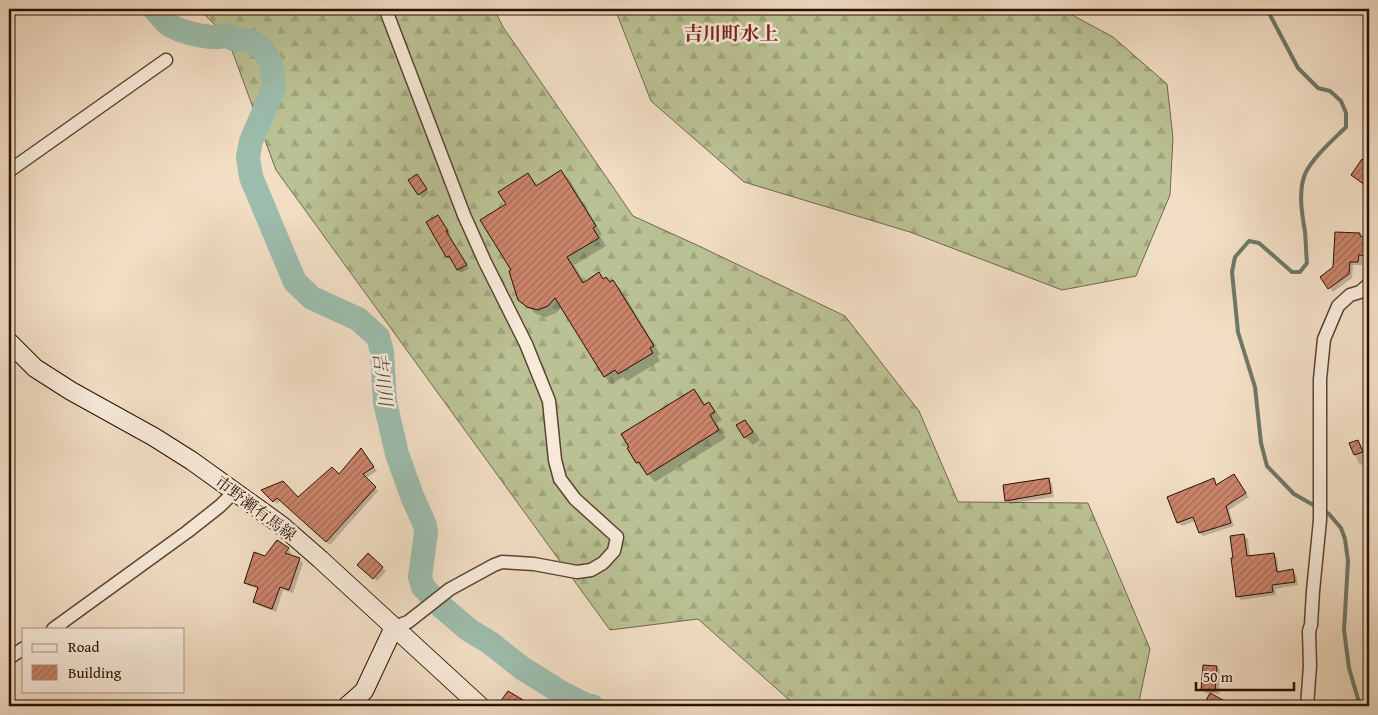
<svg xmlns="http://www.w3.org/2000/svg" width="1378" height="715" viewBox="0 0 1378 715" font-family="'Gentium Book Plus','Noto Serif JP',serif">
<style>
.forest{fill:url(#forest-firs);stroke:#72684a}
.shadow{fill:#0003}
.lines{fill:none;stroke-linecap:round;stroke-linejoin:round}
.stream{stroke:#6e7768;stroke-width:4}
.river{stroke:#9cbdad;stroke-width:24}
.building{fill:url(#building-hatch);stroke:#290f01}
.street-casing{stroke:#5b4332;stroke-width:15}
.secondary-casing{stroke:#290f01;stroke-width:20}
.street{stroke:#f7ead9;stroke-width:12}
.secondary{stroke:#f7ead9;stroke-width:18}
.labels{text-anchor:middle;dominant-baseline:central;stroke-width:5;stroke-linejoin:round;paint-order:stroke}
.street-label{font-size:16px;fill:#290f01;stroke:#f7ead9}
.water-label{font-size:18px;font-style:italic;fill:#514c3d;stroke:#f7ead9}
.quarter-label{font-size:19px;font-weight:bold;fill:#7a1f14;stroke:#f7ead9}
</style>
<defs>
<pattern id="forest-firs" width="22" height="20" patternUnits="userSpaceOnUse" patternTransform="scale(1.25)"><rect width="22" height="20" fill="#bac194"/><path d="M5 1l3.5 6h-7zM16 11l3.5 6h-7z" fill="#a0a57e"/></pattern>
<pattern id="building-hatch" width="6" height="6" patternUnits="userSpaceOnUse" patternTransform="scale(1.25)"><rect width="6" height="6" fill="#cb846a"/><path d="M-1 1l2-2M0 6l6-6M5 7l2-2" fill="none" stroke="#a56a55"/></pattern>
</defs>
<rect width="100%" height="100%" fill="#f2dec4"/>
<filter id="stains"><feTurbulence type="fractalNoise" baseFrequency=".004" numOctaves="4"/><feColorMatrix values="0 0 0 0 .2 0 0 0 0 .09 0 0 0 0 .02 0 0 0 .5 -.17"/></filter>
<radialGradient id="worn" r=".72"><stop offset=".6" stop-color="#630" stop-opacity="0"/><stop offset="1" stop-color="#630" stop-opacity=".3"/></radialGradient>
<g class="forest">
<polygon points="199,9 494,9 503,27 633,216 699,246 845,316 919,411 958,502 1088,503 1150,649 1138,706 796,706 698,619 610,630 276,170 227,37"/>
<polygon points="615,9 1061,9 1113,37 1167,84 1173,138 1170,195 1136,276 1062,290 910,232 744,182 651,101"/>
</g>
<g class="shadow">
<polygon points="1333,9 1344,9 1335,12"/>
<polygon points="561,172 569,179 602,234 600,236 606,246 574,265 585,283 599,274 604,279 611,283 613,282 621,289 660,354 657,356 660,361 627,381 623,377 612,384 604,376 562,307 556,313 546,317 536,314 519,299 513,271 507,204 528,174 538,186"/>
<polygon points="421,179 429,193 422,198 419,194"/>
<polygon points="438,217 441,220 450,234 449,235 469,268 461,273 452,259 450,259 447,256"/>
<polygon points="1359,234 1363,238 1369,238 1369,259 1362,258 1362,265 1353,265 1352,278 1333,292 1322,278 1335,268"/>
<polygon points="694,390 701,398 705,405 708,403 716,411 722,420 717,423 726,438 655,482 637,463 629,449"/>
<polygon points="745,421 753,429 760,440 753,445 745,437"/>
<polygon points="1358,441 1365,451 1369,462 1361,465 1358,462 1351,444"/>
<polygon points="361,450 377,471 366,478 378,491 330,545 281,500 277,504 264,490 299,499 339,476"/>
<polygon points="1234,476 1249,497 1229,510 1234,526 1203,536 1200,533 1196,521 1182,526 1178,523 1168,497 1213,480 1218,486"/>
<polygon points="1048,480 1052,483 1054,497 1010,504 1006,500"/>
<polygon points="1244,536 1248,539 1250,557 1274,554 1277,558 1279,572 1292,571 1296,574 1298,585 1275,589 1276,595 1241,600 1237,596"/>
<polygon points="288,549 291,553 289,556 299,559 303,563 293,593 283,590 276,612 258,605 254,602 258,589 249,586 246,583 266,557"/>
<polygon points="368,555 386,571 377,581 359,565"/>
<polygon points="1217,667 1220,670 1219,694 1206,693 1202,690"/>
</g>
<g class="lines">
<path class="stream" d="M 1266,9 L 1270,15 L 1298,68 L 1318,88 L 1330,91 L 1341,101 L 1346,113 L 1346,127 C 1333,140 1313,157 1305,174 C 1298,192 1302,214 1305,232 C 1306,242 1306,253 1307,263 L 1300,272 L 1292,272 L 1259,243 L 1249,241 L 1235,257 L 1232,272 L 1238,332 L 1255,387 L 1261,443 L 1267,466 L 1294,494 L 1329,514 L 1341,528 L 1345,539 L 1348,561 L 1344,630 L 1349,668 L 1360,706"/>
<path class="river" d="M 154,9 C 159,13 163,20 168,24 C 179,32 214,41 227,35 L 233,39 L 250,41 L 263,49 L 271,63 L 274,88 L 251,141 L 248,157 L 251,177 L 295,282 L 312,298 L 358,319 L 378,337 L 382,352 L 385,402 L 397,454 L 412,496 L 425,525 L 426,533 L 420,577 L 423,587 L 442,607 L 469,630 L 489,642 L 522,668 L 562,693 L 586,705 L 592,706"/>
</g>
<g class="building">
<polygon points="1362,159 1369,164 1369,188 1351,175"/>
<polygon points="561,170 596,226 593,228 599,238 567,257 583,283 599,272 603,279 606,277 610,282 613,280 654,346 650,348 653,353 618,374 615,370 604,377 555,298 548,306 538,310 527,307 518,300 509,271 511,270 480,220 506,204 498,192 528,173 536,186"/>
<polygon points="417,174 427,189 418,195 408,180"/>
<polygon points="438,215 448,231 446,231 467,265 457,270 449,256 446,257 426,222"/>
<polygon points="1335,232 1360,233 1360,236 1369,237 1369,256 1359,255 1358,262 1350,262 1349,274 1328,289 1320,277 1333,267"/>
<polygon points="694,389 704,405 709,402 715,412 710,415 719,430 647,475 639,462 636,463 627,448 629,447 621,434"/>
<polygon points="745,420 753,432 744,438 736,425"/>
<polygon points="1358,440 1363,452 1354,455 1349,443"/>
<polygon points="361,448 374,467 363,474 376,487 326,542 277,498 273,502 261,490 283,481 298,497 332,467 339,474"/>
<polygon points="1234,474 1246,493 1226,506 1231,523 1199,533 1193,517 1177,523 1167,497 1214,478 1216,485"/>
<polygon points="1049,478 1051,493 1005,501 1003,485"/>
<polygon points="1244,534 1247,556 1274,553 1277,572 1293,569 1295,582 1272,585 1273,592 1236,597 1231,558 1233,558 1230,536"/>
<polygon points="277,540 289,548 285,553 300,558 289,590 280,587 272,609 253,602 258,587 244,583 254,552 265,556"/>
<polygon points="368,553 383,567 373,579 357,565"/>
<polygon points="1203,665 1217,666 1215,691 1201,690"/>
<polygon points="508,691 533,706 506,706 500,702"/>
<polygon points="1210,693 1234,706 1203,706"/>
</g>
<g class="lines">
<g class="street-casing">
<g id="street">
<polyline points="387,13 464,215 485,262 526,344 549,401 555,460 560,479 575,499 617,537 614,551 603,563 591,570 577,572 534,564 502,562 494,565 450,589 408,622 394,627"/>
<polyline points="9,171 166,60"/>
<polyline points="53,629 187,532 220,506 235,491"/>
<polyline points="9,658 24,648"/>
<polyline points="1307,706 1310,666 1309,631 1311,625 1313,591 1320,520 1320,379 1324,339 1338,306 1350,295 1360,292 1369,284"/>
</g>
</g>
<g class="secondary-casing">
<g id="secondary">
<polyline points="9,342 35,368 71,391 154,437 192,461 281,525 320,559 480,706"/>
<polyline points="347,706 364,691 394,627"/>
</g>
</g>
<use href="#street" class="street"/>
<use href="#secondary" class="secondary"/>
</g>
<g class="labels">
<g class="street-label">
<text transform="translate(256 508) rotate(37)">市野瀬有馬線</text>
</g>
<g class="water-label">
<text transform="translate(383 379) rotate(83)">吉川川</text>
</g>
<g class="quarter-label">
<text x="731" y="33">吉川町水上</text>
</g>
</g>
<rect width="1378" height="715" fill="none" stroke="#f2dec4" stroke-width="30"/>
<rect x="10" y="10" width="1358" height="695" fill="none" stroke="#290f01" stroke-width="2.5"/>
<rect x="15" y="15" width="1348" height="685" fill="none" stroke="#290f01"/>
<rect x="22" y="628" width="162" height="65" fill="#f7ead9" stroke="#a59283"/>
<rect x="32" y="644" width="25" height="8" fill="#f7ead9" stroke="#a59283"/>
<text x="68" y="652" font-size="15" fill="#290f01">Road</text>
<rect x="32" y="665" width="25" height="15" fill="url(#building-hatch)" stroke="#a59283"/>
<text x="68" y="678" font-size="15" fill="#290f01">Building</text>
<path d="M1196 682v8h98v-8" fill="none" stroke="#290f01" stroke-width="2.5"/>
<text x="1203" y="682" font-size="15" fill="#290f01" stroke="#f7ead9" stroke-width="4" paint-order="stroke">50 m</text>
<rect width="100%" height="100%" filter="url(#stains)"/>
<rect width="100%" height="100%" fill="url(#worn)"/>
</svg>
